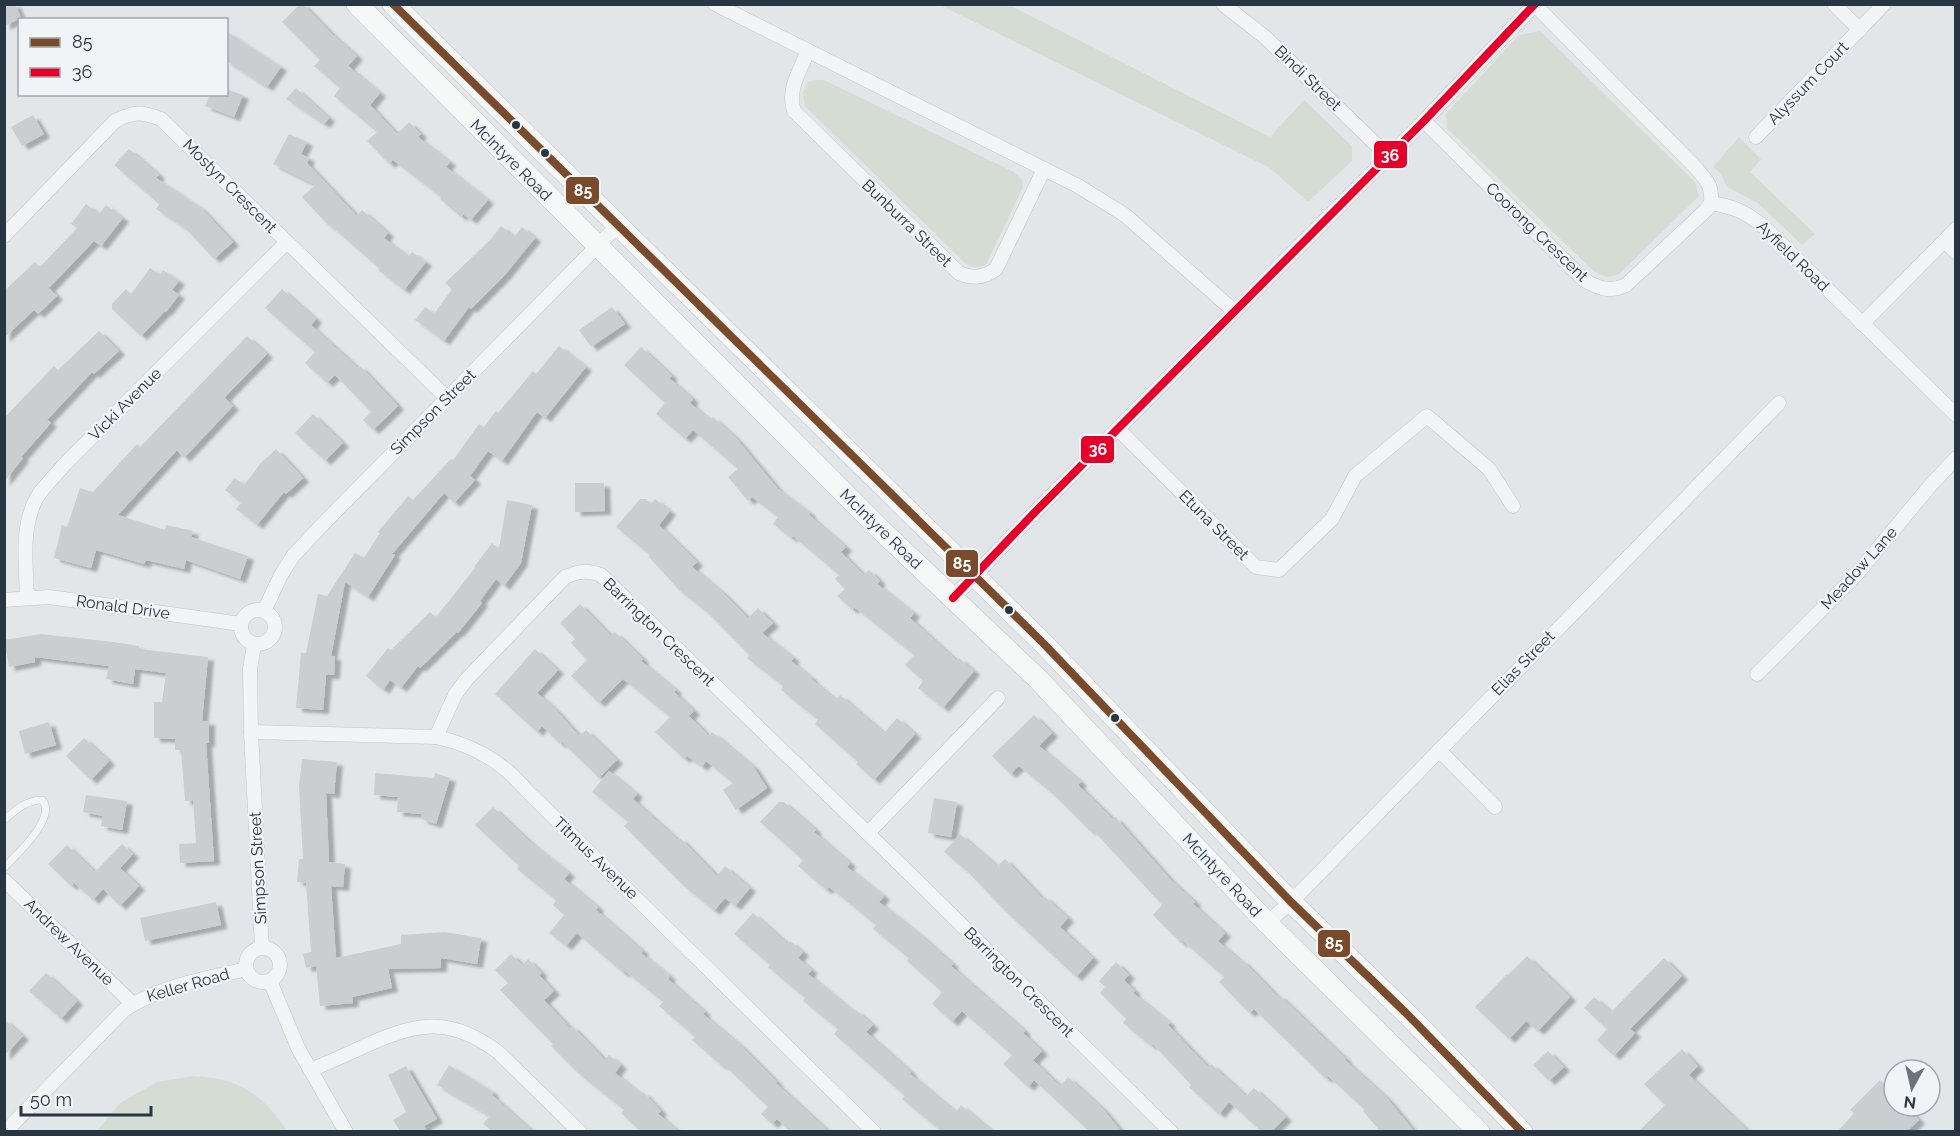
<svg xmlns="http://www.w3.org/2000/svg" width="1960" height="1136" viewBox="0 0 1960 1136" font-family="Raleway,sans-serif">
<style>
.green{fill:#d5dcd3}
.building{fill:#cbced1;filter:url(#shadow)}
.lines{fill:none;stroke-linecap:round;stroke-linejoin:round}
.service-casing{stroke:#c1c4c6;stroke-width:8}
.minor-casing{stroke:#c1c4c6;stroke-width:15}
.primary-casing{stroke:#bec3c6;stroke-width:22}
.service{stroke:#f2f4f5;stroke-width:7}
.minor{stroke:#f2f4f5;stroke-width:14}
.primary{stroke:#f6f7f7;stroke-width:21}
.bus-1-casing{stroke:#f0f4f7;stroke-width:12}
.bus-2-casing{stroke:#f0f4f7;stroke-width:12}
.bus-1{stroke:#7a4b2a;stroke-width:8}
.bus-2{stroke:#e4002b;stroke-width:8}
.bus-dot{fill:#283643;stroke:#f0f4f7;stroke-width:2}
.labels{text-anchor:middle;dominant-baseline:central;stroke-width:4.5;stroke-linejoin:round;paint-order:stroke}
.street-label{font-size:16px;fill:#283643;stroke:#f0f4f7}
.line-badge{stroke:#f0f4f7;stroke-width:2}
.badge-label{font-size:16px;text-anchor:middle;font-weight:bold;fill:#fff}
</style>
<defs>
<filter id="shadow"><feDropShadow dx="6" dy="4" stdDeviation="1.5" flood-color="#0004"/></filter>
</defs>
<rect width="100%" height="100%" fill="#e3e6e8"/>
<g class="green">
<polygon points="940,5 1009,5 1270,137 1304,100 1352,146 1352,161 1308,202 1270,168"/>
<polygon points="1540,31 1695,182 1699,196 1618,275 1607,277 1594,272 1447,128 1446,114 1519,35"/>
<path d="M 816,80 L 824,80 L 1014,172 L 1022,180 L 1023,187 L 986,265 C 978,268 974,268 966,264 L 805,106 L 803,93 L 808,82 Z"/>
<polygon points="1739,137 1761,159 1750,172 1815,234 1802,245 1758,203 1727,187 1721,174 1713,167"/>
<path d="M 194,1076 C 204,1077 217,1078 227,1081 C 254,1089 272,1108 287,1131 L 97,1131 L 120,1103 L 157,1082 Z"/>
</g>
<g class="building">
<polygon points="4,4 15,4 21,18 4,26"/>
<polygon points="300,4 303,4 332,34 357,56 348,66 380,93 370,105 397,134 409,122 421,134 418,137 450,162 446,167 488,200 471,220 463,214 461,217 440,199 441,197 393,160 389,164 367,141 377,132 334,96 340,88 314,66 320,60 282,22"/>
<polygon points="226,31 281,67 267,87 226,61"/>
<polygon points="296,88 329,118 324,124 286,99"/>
<polygon points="226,89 243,95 234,117 205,106 210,94 226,94"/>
<polygon points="33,115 44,134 22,146 11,127"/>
<polygon points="289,134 307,142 301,154 309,158 307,163 357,216 362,210 388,233 384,238 408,257 412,252 426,262 404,290 378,270 380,269 331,226 330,227 302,197 315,185 273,164"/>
<polygon points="129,149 159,175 156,178 201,208 233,242 214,259 185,228 156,209 159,204 114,165"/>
<polygon points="86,204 99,214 106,205 123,218 101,246 94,241 49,288 57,296 38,314 34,310 4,338 4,291 35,262 40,267 77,228 71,224"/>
<polygon points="501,226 514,237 522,227 535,238 504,276 471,309 469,307 444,341 415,320 425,307 434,314 452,289 445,283 491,239"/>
<polygon points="150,268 160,275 163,270 179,281 172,290 179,295 166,312 165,311 141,336 112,309 112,304 126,289 131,294"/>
<polygon points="282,289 316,319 311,325 358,368 360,366 398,406 373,430 363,420 371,412 335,375 327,383 305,363 315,352 265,308"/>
<polygon points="612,307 625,324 591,347 579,330"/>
<polygon points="99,331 119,351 94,374 92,372 47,420 51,423 21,457 23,458 4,482 4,418 54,366 58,370"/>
<polygon points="247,336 267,354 226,396 225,398 233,406 184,458 177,450 118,515 165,530 166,525 193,531 191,537 248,556 240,579 186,560 184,569 146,560 144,564 96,550 91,568 54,558 62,525 67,527 80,488 93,492 137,444 140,447"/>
<polygon points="559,346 586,367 545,418 537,412 502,461 488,451 470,476 475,480 454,503 444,493 392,554 395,555 368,597 345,582 331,656 335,656 334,675 326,675 323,710 296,708 301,653 306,653 318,594 327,596 355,553 364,558 380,533 378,532 408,496 413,500 451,459 453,460 479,424 484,427 496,411 498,413 533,371 536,374"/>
<polygon points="641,347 672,376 669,378 693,399 690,403 710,420 713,417 736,438 778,489 810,513 809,515 846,547 841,552 864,575 869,570 880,581 877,584 914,613 910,618 957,661 959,658 974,671 943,708 918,688 923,681 905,665 914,655 854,607 852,610 837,596 845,589 835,579 839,575 793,536 791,538 773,524 778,517 752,497 748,501 728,477 738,469 693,430 685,439 656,414 665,403 624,365"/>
<polygon points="313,414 343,443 325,461 295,433"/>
<polygon points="276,449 303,478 286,494 284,492 257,525 236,509 241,503 225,490 235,478 244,485 261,463"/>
<polygon points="575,483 604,483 605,511 575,512"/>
<polygon points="640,499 646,499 651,504 655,499 670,511 659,525 697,562 692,567 721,591 748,618 758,608 773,623 762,633 794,658 791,661 812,678 811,679 836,700 840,695 884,733 897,718 915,734 874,780 856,764 858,762 815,724 818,720 781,690 783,686 747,658 749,655 708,613 679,590 649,557 650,555 616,527"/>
<polygon points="507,500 532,505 521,563 504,586 496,579 480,601 482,603 458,633 457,632 420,668 418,666 401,688 390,680 383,690 366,676 388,648 391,650 430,612 436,617 475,568 474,567 492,543 499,549"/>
<polygon points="580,604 611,636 615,632 643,659 641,661 676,690 674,692 694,711 689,716 709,736 712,732 753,766 767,788 736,810 723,790 733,783 706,761 702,767 687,756 684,759 655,732 670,717 623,679 599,703 571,676 587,660 571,643 575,639 560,623"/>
<polygon points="41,634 113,642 139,646 139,649 208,657 202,721 209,721 209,743 206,743 214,861 180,863 179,844 196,843 193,800 185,801 181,750 175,750 175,739 154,738 154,702 162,702 166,673 135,669 133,684 106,679 109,666 35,657 35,662 9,667 4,640"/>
<polygon points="535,649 558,670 537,693 556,710 579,736 586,730 617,760 599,778 562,742 560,744 542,726 537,732 495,694"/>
<polygon points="1034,715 1052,733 1039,746 1081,782 1078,785 1113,819 1115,817 1170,879 1195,902 1193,904 1225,933 1218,941 1241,961 1242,960 1277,996 1279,995 1346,1059 1345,1060 1387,1098 1414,1131 1380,1131 1363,1111 1365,1110 1328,1076 1326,1079 1254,1009 1249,1013 1219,982 1224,977 1183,941 1181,943 1153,915 1162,905 1092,829 1090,831 1054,795 1019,766 1010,774 992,756"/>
<polygon points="49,722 56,745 25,754 19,731"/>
<polygon points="84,738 109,761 91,780 66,756"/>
<polygon points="302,759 337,762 334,794 326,793 329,862 345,864 343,887 331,886 336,958 401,944 401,935 445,932 481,938 477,964 441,958 441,968 388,969 392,988 352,997 353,1003 320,1006 316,966 306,968 303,954 311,952 306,883 297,882 299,859 303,859 299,786"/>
<polygon points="609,771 637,794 633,799 678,840 680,838 717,876 725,866 750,888 735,906 725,898 714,911 684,886 624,826 628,822 592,792"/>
<polygon points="375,773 434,778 435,773 450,778 436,824 421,819 422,814 397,812 398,797 374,795"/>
<polygon points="86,795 127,801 122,830 101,826 103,816 83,812"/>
<polygon points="934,798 957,802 951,837 928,833"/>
<polygon points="779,802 784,802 816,830 814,832 850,863 847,867 884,896 879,902 919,934 953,964 951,966 1025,1031 1023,1033 1042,1051 1033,1060 1060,1086 1068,1077 1103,1109 1121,1131 1089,1131 1034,1080 1028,1087 1003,1064 1012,1055 962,1011 952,1022 932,1004 942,992 907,961 909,958 873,929 876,925 829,887 826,890 798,866 803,860 760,822"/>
<polygon points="493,807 529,841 569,873 564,879 598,907 596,910 643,951 641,953 670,976 668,979 705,1012 703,1014 740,1045 777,1082 776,1083 828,1131 790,1131 777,1119 772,1124 761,1114 768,1107 723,1064 722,1066 692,1040 695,1037 659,1006 663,1002 625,971 623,973 577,933 566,946 549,933 564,915 553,905 556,900 517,869 519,866 475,825"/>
<polygon points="960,834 997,866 1005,859 1042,898 1044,896 1068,918 1060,927 1093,958 1076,977 1005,911 969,873 944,852"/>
<polygon points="122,844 133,854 120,868 139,886 120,906 103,889 93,900 74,883 71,886 48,864 67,845 95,872"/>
<polygon points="216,902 221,925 145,941 140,918"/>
<polygon points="753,913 788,944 790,941 803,952 798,958 812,970 808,974 854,1012 856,1010 873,1025 866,1032 911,1072 910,1074 956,1112 961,1105 992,1131 941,1131 902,1099 905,1096 834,1034 838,1029 803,1001 805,998 768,967 770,965 734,934"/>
<polygon points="511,954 522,965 528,959 542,973 539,975 554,991 544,1000 570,1028 572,1026 605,1060 609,1055 621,1065 615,1073 641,1094 643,1092 661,1111 658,1114 678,1131 640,1131 621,1113 624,1110 578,1073 551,1046 553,1044 500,990 508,983 495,970"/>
<polygon points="1527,956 1570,997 1538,1031 1526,1021 1509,1039 1475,1007 1507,974 1508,975"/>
<polygon points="1664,958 1682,976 1630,1029 1635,1033 1614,1056 1597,1040 1607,1029 1584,1008 1594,997 1611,1012"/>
<polygon points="1116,962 1129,975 1124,980 1135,991 1133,993 1170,1023 1168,1025 1208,1067 1211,1064 1246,1096 1254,1088 1286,1117 1272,1131 1261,1131 1229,1102 1219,1114 1189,1087 1191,1085 1153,1044 1151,1046 1123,1023 1126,1019 1100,993 1105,987 1099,981"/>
<polygon points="46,973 77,1001 61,1019 29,991"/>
<polygon points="4,1019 23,1036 4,1056"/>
<polygon points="1682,1049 1698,1066 1689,1075 1748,1131 1639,1131 1665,1105 1644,1084"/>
<polygon points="1548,1051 1564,1067 1549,1081 1533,1065"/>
<polygon points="449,1065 493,1092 492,1095 532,1131 492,1131 483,1124 490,1116 437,1085"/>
<polygon points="406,1066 437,1119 424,1126 427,1131 400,1131 393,1120 406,1112 388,1075"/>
<polygon points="1880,1080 1894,1094 1894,1106 1906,1106 1919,1120 1907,1131 1838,1131 1854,1113 1850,1110"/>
</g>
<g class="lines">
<g class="service-casing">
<path id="service" d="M 4,820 C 16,810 26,800 42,800 C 58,817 16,855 4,868"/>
</g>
<g class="minor-casing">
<g id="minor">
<polyline points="715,4 1078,186 1125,215 1234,311"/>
<polyline points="1223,4 1266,38 1388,156"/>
<path d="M 1534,4 L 1697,169 C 1708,182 1712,186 1711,203"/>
<polyline points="1834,4 1860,30"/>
<path d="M 808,51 C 800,70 787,90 794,111 L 959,273 C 973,279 983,278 996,269 L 1044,169"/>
<path d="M 1424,121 L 1584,280 C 1598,288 1610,293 1626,285 L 1706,210 L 1711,203"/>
<polyline points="1756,137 1884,4"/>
<path d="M 1711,203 C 1734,207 1744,211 1763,226 L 1956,415"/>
<path d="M 4,236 L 115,121 C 134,111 142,112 161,119 L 447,398"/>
<polyline points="1944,241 1956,252"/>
<polyline points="1862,324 1956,229"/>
<polyline points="1118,429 1256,567 1279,570 1332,519 1355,476 1427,416 1489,469 1513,506"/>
<path d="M 27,597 C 26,565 20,523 39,494 C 46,484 56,475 64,465 L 287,242"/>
<polyline points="953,598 1037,510 1424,121 1534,5"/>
<polyline points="4,600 49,597 241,624"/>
<circle cx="258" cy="627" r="17"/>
<polyline points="264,611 281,575 293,556 321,526 617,226"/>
<polyline points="254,645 250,669 251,732 262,947"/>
<polyline points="1757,674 1856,575 1929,487 1956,458"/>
<path d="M 251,732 L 436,737 C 473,745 502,761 526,790 L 874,1132"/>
<path d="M 436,737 L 455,695 L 466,680 L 565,577 C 579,571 587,570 601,575 L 916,880 L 1171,1132"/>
<polyline points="1439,750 1495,807"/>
<polyline points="868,833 998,698"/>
<polyline points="4,880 133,1004"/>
<polyline points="1267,923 1291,902 1779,403"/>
<circle cx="263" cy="965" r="17"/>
<polyline points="270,981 298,1048 346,1132"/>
<path d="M 310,1070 C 330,1062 350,1053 369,1044 C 420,1022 451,1017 498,1052 L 580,1132"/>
<path d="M 5,1132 L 124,1010 C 159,986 205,979 246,969"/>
</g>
</g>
<g class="primary-casing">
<g id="primary">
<polyline points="357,4 882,531 1038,679 1267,923 1479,1132"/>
<polyline points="393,4 1044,644 1291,902 1406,1013 1522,1132"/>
</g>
</g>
<use href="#service" class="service"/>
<use href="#minor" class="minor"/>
<use href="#primary" class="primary"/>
<g class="bus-1-casing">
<polyline id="bus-1" points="393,4 1044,644 1291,902 1406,1013 1522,1132"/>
</g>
<g class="bus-2-casing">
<polyline id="bus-2" points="953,598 1037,510 1424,121 1534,5"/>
</g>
<use href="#bus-1" class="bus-1"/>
<use href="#bus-2" class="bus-2"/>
</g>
<g class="bus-dot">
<circle cx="516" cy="125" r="5"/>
<circle cx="545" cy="153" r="5"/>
<circle cx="1009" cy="610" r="5"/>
<circle cx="1115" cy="718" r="5"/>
</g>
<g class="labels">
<g class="street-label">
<text transform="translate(1308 78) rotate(44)">Bindi Street</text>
<text transform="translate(1808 83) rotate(-46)">Alyssum Court</text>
<text transform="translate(511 160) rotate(45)">McIntyre Road</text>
<text transform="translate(230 186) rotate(45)">Mostyn Crescent</text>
<text transform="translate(907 223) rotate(44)">Bunburra Street</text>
<text transform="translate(1537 232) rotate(44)">Coorong Crescent</text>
<text transform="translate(1793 256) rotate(44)">Ayfield Road</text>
<text transform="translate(125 404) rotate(-45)">Vicki Avenue</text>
<text transform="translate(433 412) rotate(-45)">Simpson Street</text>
<text transform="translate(1214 525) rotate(45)">Etuna Street</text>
<text transform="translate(881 529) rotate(44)">McIntyre Road</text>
<text transform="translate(1859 568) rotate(-48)">Meadow Lane</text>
<text transform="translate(123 607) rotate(8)">Ronald Drive</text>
<text transform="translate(659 632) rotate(44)">Barrington Crescent</text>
<text transform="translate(1523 663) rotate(-46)">Elias Street</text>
<text transform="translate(596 858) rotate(44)">Titmus Avenue</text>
<text transform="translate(258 868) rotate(-93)">Simpson Street</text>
<text transform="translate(1222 875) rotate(47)">McIntyre Road</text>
<text transform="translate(69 942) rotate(44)">Andrew Avenue</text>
<text transform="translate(1019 982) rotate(45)">Barrington Crescent</text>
<text transform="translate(188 985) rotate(-16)">Keller Road</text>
</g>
</g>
<g class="line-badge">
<rect x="1373" y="140" width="35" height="29" rx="6" fill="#e4002b"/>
<rect x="565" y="176" width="35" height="29" rx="6" fill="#7a4b2a"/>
<rect x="1080" y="435" width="35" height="29" rx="6" fill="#e4002b"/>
<rect x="945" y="549" width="34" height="29" rx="6" fill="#7a4b2a"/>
<rect x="1317" y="929" width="34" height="29" rx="6" fill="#7a4b2a"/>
</g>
<g class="badge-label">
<text x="1390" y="161">36</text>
<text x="583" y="196">85</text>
<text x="1098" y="455">36</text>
<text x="962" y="569">85</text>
<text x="1334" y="949">85</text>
</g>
<rect width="1960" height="1136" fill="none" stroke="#283643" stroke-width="12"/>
<rect x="18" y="18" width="210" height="78" fill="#f0f4f7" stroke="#a0a8af" stroke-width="1.5"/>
<rect x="30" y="38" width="30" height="9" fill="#7a4b2a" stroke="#a0a8af" stroke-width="1.5"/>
<text x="72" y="48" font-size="18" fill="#283643">85</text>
<rect x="30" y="68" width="30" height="9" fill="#e4002b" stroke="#a0a8af" stroke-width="1.5"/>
<text x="72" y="78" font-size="18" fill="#283643">36</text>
<g transform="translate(1912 1088) rotate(188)"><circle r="28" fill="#f0f4f7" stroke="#a0a8af" stroke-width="1.5"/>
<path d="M0-4.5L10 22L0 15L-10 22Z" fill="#69747d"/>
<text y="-9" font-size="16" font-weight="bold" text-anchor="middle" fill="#283643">N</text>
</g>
<path d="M21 1106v9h130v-9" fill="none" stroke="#283643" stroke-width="3"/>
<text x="30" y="1106" font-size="18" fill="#283643" stroke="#f0f4f7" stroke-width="4.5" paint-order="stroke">50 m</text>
</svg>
